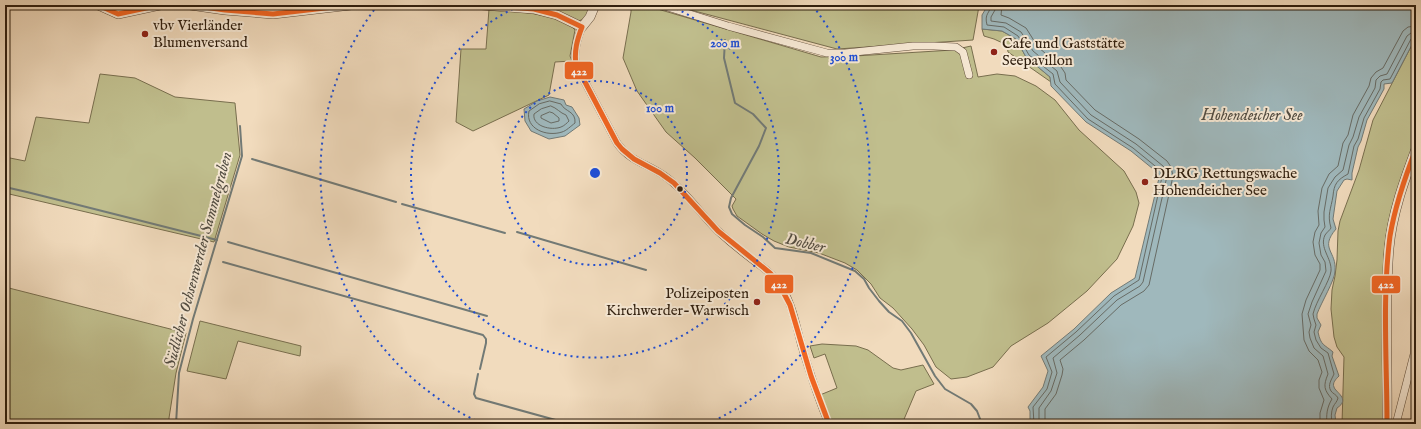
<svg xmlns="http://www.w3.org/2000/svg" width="1421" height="429" viewBox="0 0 1421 429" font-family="'IM FELL English',serif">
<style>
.green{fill:#c0be8d;stroke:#786e4e}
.water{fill:#9fb8bc;stroke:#727a76}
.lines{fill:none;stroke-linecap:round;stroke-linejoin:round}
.shore{stroke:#676b65;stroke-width:1}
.stream{stroke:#727a76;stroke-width:2}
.minor-casing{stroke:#604d3a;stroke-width:8}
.tertiary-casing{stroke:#604d3a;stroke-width:10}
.minor{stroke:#f6e8d4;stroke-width:7}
.tertiary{stroke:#f6e8d4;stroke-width:9}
.bus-1-casing{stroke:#f6e8d4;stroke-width:8}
.bus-1{stroke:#f26522;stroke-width:5}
.ring{fill:none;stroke:#1d4ed8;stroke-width:2;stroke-dasharray:2 4}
.poi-dot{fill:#8f2418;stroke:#f6e8d4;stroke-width:1.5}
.bus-dot{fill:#2f1e0e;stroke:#f6e8d4;stroke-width:1.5}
.labels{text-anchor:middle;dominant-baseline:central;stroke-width:4;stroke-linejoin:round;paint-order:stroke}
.poi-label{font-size:15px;fill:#2f1e0e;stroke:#f6e8d4;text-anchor:start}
.water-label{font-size:16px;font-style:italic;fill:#514c42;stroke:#f6e8d4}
.centre{fill:#1d4ed8;stroke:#f6e8d4;stroke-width:2}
.ring-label{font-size:12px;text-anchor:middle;font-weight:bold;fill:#1d4ed8;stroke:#f6e8d4;stroke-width:4;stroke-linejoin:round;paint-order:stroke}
.line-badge{stroke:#f6e8d4;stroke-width:1.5}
.badge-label{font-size:11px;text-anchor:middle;font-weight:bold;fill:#fff}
</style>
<rect width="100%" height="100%" fill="#f1dbbd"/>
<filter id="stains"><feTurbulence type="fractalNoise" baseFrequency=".005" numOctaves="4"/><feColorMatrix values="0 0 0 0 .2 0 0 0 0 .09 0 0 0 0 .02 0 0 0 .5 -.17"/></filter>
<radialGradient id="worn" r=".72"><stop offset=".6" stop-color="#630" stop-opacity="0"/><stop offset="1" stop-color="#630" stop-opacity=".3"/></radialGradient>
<g class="green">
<path d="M 535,5 L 552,5 L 557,7 L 572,7 L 576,5 L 592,5 C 589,13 587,19 578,21 L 553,9 Z"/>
<polygon points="625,5 644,5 821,57 855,56 953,50 971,46 978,77 997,74 1015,76 1036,86 1055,100 1079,130 1124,171 1136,192 1139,203 1133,226 1117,259 1087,291 1048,323 1011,346 993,367 967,377 951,379 936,367 924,345 912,329 893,308 880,298 871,284 857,270 845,263 819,253 789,247 774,241 762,234 737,216 733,209 732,206 736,199 695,158 666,132 637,91 623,58 631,12 631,8"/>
<polygon points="672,5 981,5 979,6 973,40 837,49"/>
<path d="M 489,9 C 510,11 561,13 575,30 L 570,56 L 572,61 L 555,62 L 549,95 L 473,131 L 456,122 L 461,49 L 486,49 Z"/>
<polygon points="982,29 1002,31 1016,39 1026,57 1050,77 1051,82 1008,52 1007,45 994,39 984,36"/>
<polygon points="1416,37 1416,140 1408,159 1392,212 1383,424 1342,424 1344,357 1337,347 1334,337 1331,309 1332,290 1335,276 1337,260 1338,231 1340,221 1359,170 1373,120"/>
<polygon points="100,74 135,78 175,97 235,103 240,155 214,242 5,193 5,157 25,161 36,117 89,123"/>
<polygon points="5,287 186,333 176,373 169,418 169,424 5,424"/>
<polygon points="200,321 301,346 300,356 238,341 226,379 187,371"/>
<polygon points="822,344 856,346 868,350 893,368 901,370 923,365 934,384 916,391 902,424 832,424 820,395 837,388 825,354 814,358 810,346"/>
</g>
<g class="water">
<path d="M 988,5 L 1416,5 L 1416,37 L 1392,83 L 1384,84 L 1384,89 L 1367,120 L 1361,141 L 1358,147 L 1352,173 L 1352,180 L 1347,179 L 1344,180 L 1337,191 L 1333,219 L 1336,229 C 1319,249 1337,251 1335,271 C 1335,280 1321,303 1317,314 L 1317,318 L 1321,325 L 1318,332 C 1321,346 1324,344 1333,352 L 1332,356 L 1339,376 C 1336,379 1332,383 1334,387 C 1335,392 1351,399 1337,408 L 1335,415 L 1336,424 L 1030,424 L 1030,411 L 1028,407 L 1043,387 L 1048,371 L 1041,356 L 1074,329 L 1111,293 L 1135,278 L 1159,178 L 1158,173 L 1131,151 L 1086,122 L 1051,86 L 1050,77 L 1026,57 L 1016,39 L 1002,31 L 982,29 L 982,15 Z"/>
<polygon points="550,97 564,100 566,105 572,107 579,118 580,125 565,136 549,139 531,131 525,121 524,109 537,101"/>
</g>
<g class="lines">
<g class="shore">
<path d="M 991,5 C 990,14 984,13 987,25 L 1004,27 L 1018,36 L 1029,55 L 1053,74 L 1055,84 L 1088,119 L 1133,148 L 1160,170 L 1162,177 L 1139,280 L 1114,296 L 1076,332 L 1046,357 L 1052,372 L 1047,389 L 1033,407 L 1034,424"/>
<polyline points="996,5 995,10 991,17 991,21 1006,23 1021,32 1033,51 1057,71 1060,82 1091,115 1136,144 1163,166 1166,170 1167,176 1143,282 1140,286 1117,300 1080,335 1053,358 1057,373 1051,391 1039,408 1039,424"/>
<polyline points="1002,5 1001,15 1009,18 1026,28 1038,47 1061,67 1065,73 1066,80 1095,110 1139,139 1167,161 1171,167 1173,176 1149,285 1144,291 1121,305 1084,340 1060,360 1063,369 1062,375 1056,394 1045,409 1045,424"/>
<path d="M 550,101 L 561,104 C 565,112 576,111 575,123 C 571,126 566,131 562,132 C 547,137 525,129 529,111 L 539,104 Z"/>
<path d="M 551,106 C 557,108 560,113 566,115 L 569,121 C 567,123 564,126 561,127 C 551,131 532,126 534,114 L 541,109 Z"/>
<polygon points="550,112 553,113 559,118 559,121 551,123 541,118 541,116"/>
<polyline points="1320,424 1320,413 1324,400 1319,388 1319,380 1322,372 1318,360 1309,351 1304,340 1302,314 1306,300 1320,270 1320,264 1315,255 1313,242 1315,232 1319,225 1318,211 1322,188 1329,174 1338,166 1343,143 1348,135 1353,115 1369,86 1371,78 1376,72 1383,68 1403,31 1408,27 1416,26"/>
<path d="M 1327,424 C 1326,415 1327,407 1332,399 C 1324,390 1323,386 1328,374 L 1323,356 L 1314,348 L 1310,338 L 1309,332 L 1311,325 L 1308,314 L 1312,302 L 1326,271 L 1325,262 L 1321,255 L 1319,243 L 1321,233 L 1325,227 L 1324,220 L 1324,212 L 1328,188 L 1335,177 L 1343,170 L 1349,145 L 1353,137 L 1359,117 L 1375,88 L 1376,80 L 1380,76 L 1387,74 L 1407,36 L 1411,33 L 1416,32"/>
<path d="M 1332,424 C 1331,418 1331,412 1333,407 C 1335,403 1337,402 1338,398 C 1336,394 1333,394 1331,391 C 1327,385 1332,379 1334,374 L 1328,353 L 1321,348 L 1316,340 L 1314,332 L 1316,325 L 1314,319 L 1313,314 C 1316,301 1330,281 1331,271 C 1332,258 1319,248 1325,235 C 1327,232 1330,230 1331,228 C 1327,214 1331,209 1333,196 C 1334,184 1337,180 1348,174 L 1354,146 L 1358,139 L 1364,118 L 1380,89 L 1381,82 L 1383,80 L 1390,79 L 1411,39 L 1416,37"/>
</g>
<g class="stream">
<polyline points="725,40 724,58 735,103 753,114 766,128 759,146 731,198 729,207 732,214 745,225 763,237 775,248 811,253 855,271 864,279 869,288 879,301 889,312 902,321 911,333 935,376 945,389 971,404 977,411 982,424"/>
<polyline points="252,159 396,202"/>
<polyline points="5,187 27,192 217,240"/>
<polyline points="402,204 505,233"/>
<polyline points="517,232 646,270"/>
<polyline points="228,242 487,316"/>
<polyline points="223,262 483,335 486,339 486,343 480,369"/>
<polyline points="478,374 474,394 476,398 570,424"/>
<polyline points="176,424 179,373 193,319 242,156 240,126"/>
</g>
<g class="minor-casing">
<g id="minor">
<polyline points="661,5 728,26 827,53 845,53 913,46 934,46 956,47 963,52 969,75"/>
<path d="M 582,27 C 577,39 573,52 576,65 L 617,143 C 630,162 649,164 666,177 C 687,192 700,214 718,231 C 730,242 741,251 753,260 C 762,267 772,273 778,282 C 792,300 796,326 802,347 C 810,373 818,399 829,424"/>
<polyline points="1396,424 1414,354 1416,251"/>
</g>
</g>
<g class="tertiary-casing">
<g id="tertiary">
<polyline points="98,5 118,14 160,5"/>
<polyline points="190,5 225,10 273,14 351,5"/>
<polyline points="482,5 534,9 557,15 582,27 590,17 595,5"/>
<path d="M 1387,424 C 1388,365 1384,306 1389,248 C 1392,214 1404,181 1416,149"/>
</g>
</g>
<use href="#minor" class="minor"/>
<use href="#tertiary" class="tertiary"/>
<g class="bus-1-casing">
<g id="bus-1">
<polyline points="98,5 118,14 160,5"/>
<polyline points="190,5 225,10 273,14 351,5"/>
<path d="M 482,5 L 534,9 L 557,15 L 582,27 C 577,40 574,51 576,65 L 617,143 L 622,149 L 634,159 L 660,173 L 674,183 L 718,231 L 770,273 L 778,282 L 790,305 L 811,376 L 829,424"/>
<path d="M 1387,424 C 1387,362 1382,298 1390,236 C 1395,206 1405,177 1416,149"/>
</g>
</g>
<use href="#bus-1" class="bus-1"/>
</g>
<g class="ring">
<circle cx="595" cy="173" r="92"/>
<path d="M671 6A184 184 0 1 1 519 6"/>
<path d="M481 423A275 275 0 0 1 377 6M813 6A275 275 0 0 1 709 423"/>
</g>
<g class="poi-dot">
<circle cx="145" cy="34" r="4"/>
<circle cx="994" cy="52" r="4"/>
<circle cx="1145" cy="182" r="4"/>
<circle cx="757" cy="302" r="4"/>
</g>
<circle class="bus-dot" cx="680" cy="189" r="3.5"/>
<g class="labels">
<g class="poi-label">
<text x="153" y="25">vbv Vierländer<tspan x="153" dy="17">Blumenversand</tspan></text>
<text x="1002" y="43">Cafe und Gaststätte<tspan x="1002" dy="17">Seepavillon</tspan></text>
<text x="1153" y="173">DLRG Rettungswache<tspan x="1153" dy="17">Hohendeicher See</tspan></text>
<text x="749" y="293" text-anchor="end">Polizeiposten<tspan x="749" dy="17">Kirchwerder-Warwisch</tspan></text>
</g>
<g class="water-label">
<text x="1252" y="116">Hohendeicher See</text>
<text transform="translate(805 244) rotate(13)">Dobber</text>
<text transform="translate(199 260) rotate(-75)">Südlicher Ochsenwerder Sammelgraben</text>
</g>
</g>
<circle cx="595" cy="173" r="6" class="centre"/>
<g class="ring-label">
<text x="725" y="47">200 m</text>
<text x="844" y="61">300 m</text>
<text x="660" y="112">100 m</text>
</g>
<g class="line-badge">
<rect x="564" y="61" width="30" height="19" rx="4" fill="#f26522"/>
<rect x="764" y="274" width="30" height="20" rx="4" fill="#f26522"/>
<rect x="1371" y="275" width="30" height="19" rx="4" fill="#f26522"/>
</g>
<g class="badge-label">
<text x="579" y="75">422</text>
<text x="779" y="288">422</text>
<text x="1386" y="288">422</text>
</g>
<rect width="1421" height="429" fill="none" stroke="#f1dbbd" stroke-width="20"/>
<rect x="6" y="6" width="1409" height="417" fill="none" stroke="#2f1e0e" stroke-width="2"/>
<rect x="10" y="10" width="1401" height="409" fill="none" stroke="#2f1e0e"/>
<rect width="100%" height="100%" filter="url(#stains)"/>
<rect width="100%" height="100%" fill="url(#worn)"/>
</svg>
